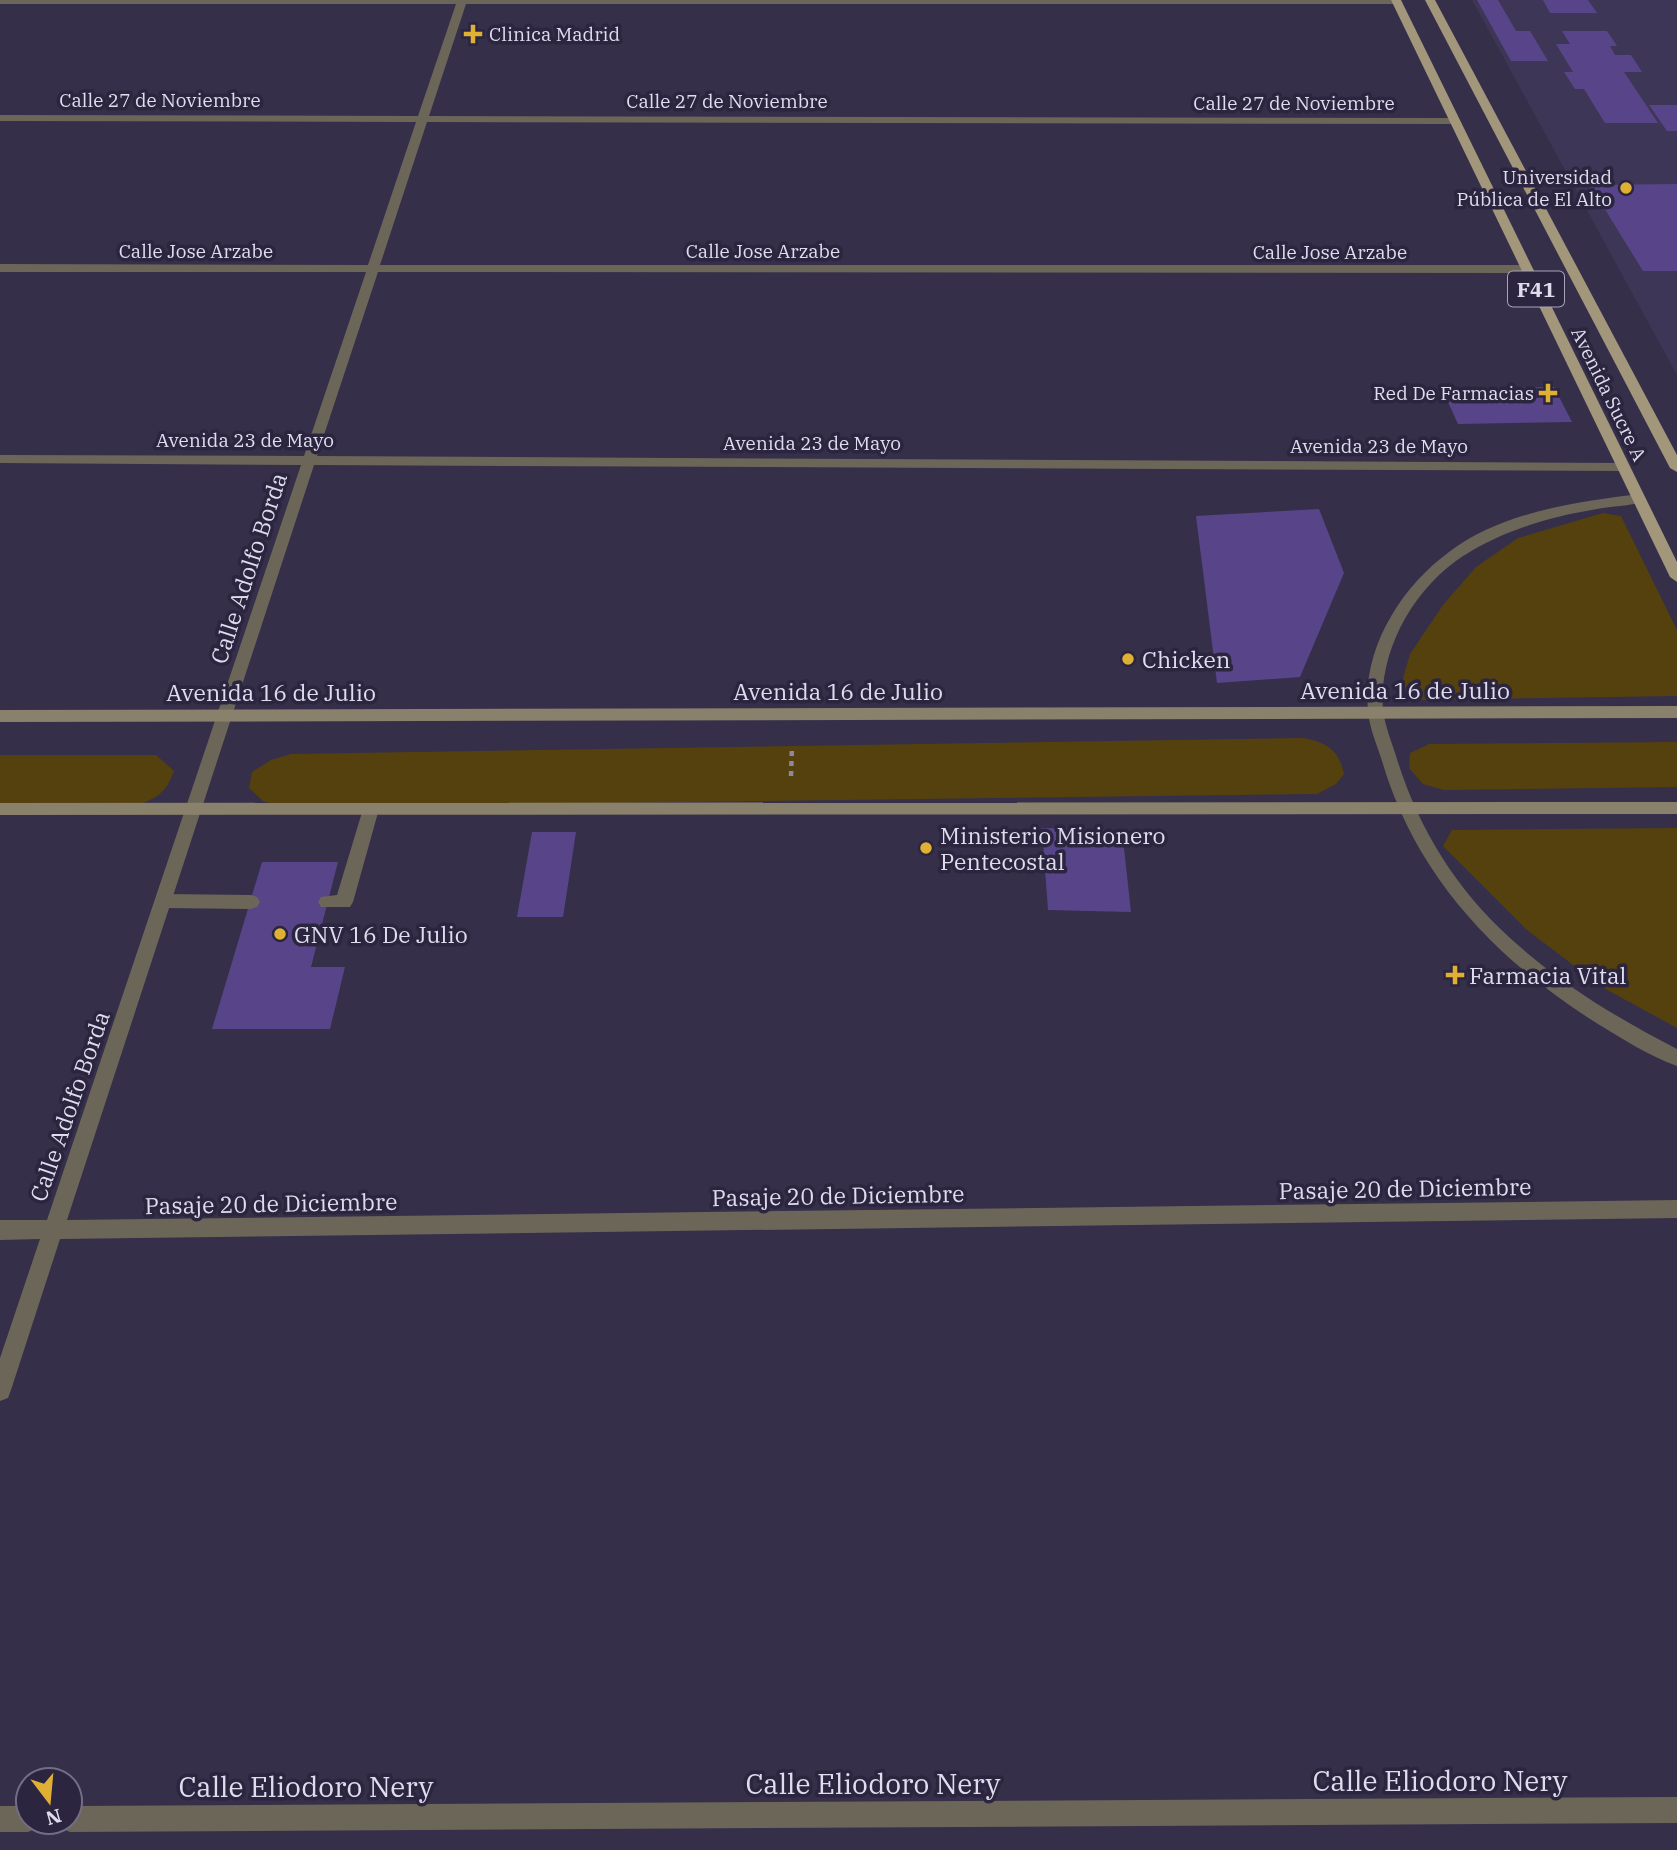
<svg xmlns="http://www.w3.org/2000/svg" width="1677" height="1850" viewBox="0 0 1677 1850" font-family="'IBM Plex Serif',serif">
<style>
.built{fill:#3e3657}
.green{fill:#55410e}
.building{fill:#584589}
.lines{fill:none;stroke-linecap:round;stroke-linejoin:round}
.path{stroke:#8d889e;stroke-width:4.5;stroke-dasharray:5 5;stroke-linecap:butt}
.service{fill:#6c6659;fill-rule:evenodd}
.minor{fill:#6c6659;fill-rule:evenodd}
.secondary{fill:#8a816c;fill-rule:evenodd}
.primary{fill:#a2967b;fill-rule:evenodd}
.poi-dot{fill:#dfb034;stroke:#2b253f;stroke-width:2.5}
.labels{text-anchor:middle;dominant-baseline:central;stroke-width:7;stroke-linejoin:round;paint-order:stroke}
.far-poi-label{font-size:19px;fill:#dfdced;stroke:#2b253f;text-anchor:end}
.far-street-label{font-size:19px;fill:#dfdced;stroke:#2b253f}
.shield{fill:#2b253f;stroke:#a9a5b9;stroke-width:2}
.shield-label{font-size:21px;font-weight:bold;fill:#dfdced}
.street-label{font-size:23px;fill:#dfdced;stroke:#2b253f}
.poi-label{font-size:23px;fill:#dfdced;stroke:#2b253f;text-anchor:start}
.near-street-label{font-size:28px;fill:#dfdced;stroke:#2b253f}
</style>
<rect width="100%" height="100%" fill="#352f4a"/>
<polygon class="built" points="1472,0 1677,0 1677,375"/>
<g class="green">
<polygon points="1603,513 1621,516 1677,630 1677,696 1415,700 1400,689 1410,654 1443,605 1476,567 1518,538"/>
<path d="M 1304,738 C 1327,743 1339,750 1344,774 L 1336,784 L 1317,794 L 281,807 L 263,801 L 249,788 L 252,772 L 271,760 L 291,754 Z"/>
<polygon points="1677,742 1677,787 1444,790 1423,784 1409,768 1410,753 1429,744"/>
<path d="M 0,755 L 156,755 L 174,771 C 166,792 158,798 137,805 L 0,804 Z"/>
<polygon points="1677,828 1677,1028 1602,987 1527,930 1443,846 1452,830"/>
</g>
<g class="building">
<polygon points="1477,0 1498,0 1516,31 1530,31 1548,61 1511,61"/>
<polygon points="1543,0 1588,0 1597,13 1550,13"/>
<polygon points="1562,31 1607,31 1617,46 1610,46 1615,55 1631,55 1642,72 1624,72 1658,123 1605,123 1584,89 1575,89 1564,72 1573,72 1556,44 1570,44"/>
<polygon points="1649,105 1677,105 1677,131 1667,131"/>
<polygon points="1677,184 1677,271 1643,271 1590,185"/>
<polygon points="1554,387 1572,422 1458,424 1442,389"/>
<polygon points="1319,509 1344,573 1300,677 1217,683 1196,516"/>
<polygon points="1042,828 1122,830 1131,912 1048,910"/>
<polygon points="532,832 576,832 563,917 517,917"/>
<polygon points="262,862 338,862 311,967 345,967 330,1029 212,1029"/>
</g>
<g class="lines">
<polyline class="path" points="791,776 792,746"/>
<g class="service">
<polygon points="371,803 379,809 353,902 350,907 321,907 318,902 321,897 337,895 363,809"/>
<polygon points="164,894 251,895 257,897 260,902 257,907 251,909 164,908 158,906 155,901 158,896"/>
</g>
<g class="minor">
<polygon points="0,0 1400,0 1396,4 466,4 429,116 1454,118 1459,121 1454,124 427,122 380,265 1527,265 1533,269 1527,273 378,272 317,456 1623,463 1630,467 1623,471 314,465 67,1220 1677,1200 1677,1218 60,1239 11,1390 8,1398 0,1401 0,1358 40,1239 0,1240 0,1220 47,1220 301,465 0,463 0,455 304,456 366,272 0,272 0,264 368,265 416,122 0,121 0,115 418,116 456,4 0,4"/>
<path d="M 1639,494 L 1646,499 L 1644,502 C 1629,506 1612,506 1597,509 C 1549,517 1504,530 1463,556 C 1414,588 1378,651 1383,710 C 1385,726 1391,740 1396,756 C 1418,827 1454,887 1510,938 C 1559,983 1617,1018 1677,1049 L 1677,1066 C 1649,1056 1623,1039 1598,1024 C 1497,961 1416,877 1382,761 C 1377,744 1369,728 1368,710 C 1362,649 1401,587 1449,552 C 1502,512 1575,502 1639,494 Z"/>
<polygon points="1677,1797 1677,1823 70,1832 61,1828 59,1822 70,1822 70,1806"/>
<polygon points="0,1806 28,1806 28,1822 39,1822 37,1828 28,1832 0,1832"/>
</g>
<g class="secondary">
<polygon points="1677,706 1677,718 0,722 0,710"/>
<polygon points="1677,802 1677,814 0,815 0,803"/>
</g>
<g class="primary">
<polygon points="1391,0 1401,0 1677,562 1677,582 1670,577"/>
<polygon points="1425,0 1435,0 1677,455 1677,472 1670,468"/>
</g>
</g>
<g class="poi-dot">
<path d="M469.5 23.5h7v7h7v7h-7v7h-7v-7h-7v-7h7z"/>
<circle cx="1626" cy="188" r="7"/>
<path d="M1544.5 382.5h7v7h7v7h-7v7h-7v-7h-7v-7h7z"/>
<circle cx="1128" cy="659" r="7"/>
<circle cx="926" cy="848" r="7"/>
<circle cx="280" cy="934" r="7"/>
<path d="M1451.5 964.5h7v7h7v7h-7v7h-7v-7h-7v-7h7z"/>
</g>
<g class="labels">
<g class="far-poi-label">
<text x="489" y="34" text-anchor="start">Clinica Madrid</text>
<text x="1612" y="177">Universidad<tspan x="1612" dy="22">Pública de El Alto</tspan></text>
<text x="1534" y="393">Red De Farmacias</text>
</g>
<g class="far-street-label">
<text x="160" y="100">Calle 27 de Noviembre</text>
<text x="727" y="101">Calle 27 de Noviembre</text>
<text x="1294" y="103">Calle 27 de Noviembre</text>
<text x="196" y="251">Calle Jose Arzabe</text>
<text x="763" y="251">Calle Jose Arzabe</text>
<text x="1330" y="252">Calle Jose Arzabe</text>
<text transform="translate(1609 394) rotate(64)">Avenida Sucre A</text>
<text x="245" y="440">Avenida 23 de Mayo</text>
<text x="812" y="443">Avenida 23 de Mayo</text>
<text x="1379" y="446">Avenida 23 de Mayo</text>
</g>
<rect class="shield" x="1508" y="271.5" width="56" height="35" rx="5"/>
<g class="shield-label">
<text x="1536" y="289">F41</text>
</g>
<g class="street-label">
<text transform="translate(248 568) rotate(-72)">Calle Adolfo Borda</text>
<text x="1405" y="690">Avenida 16 de Julio</text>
<text x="838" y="691">Avenida 16 de Julio</text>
<text x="271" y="692">Avenida 16 de Julio</text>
<text transform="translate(69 1106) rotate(-71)">Calle Adolfo Borda</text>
<text transform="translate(1405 1188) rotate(-1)">Pasaje 20 de Diciembre</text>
<text transform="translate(838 1195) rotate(-1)">Pasaje 20 de Diciembre</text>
<text transform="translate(271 1203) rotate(-1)">Pasaje 20 de Diciembre</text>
</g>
<g class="poi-label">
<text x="1142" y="659">Chicken</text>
<text x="940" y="835">Ministerio Misionero<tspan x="940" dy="26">Pentecostal</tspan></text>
<text x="294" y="934">GNV 16 De Julio</text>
<text x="1469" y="975">Farmacia Vital</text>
</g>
<g class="near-street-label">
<text x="1440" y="1780">Calle Eliodoro Nery</text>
<text x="873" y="1783">Calle Eliodoro Nery</text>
<text x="306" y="1786">Calle Eliodoro Nery</text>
</g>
</g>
<g transform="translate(49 1801) rotate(164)"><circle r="33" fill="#2b253f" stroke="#736e85" stroke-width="2"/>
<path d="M0-5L12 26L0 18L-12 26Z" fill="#dfb034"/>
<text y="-10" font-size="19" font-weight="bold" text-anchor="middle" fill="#dfdced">N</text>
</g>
</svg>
